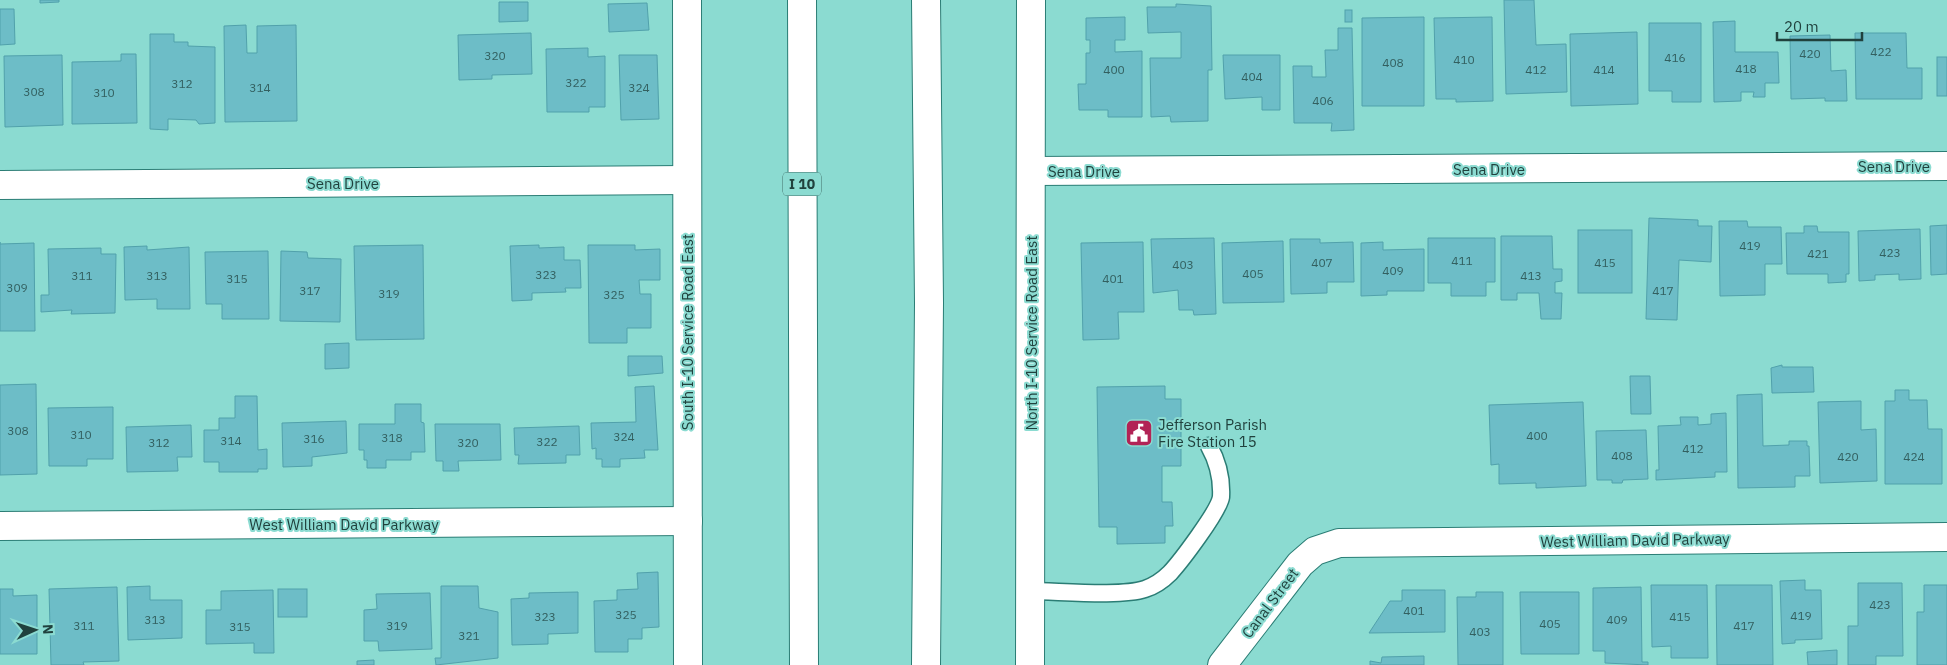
<svg xmlns="http://www.w3.org/2000/svg" width="1947" height="665" viewBox="0 0 1947 665" font-family="'IBM Plex Sans',sans-serif">
<style>
.building{fill:#6dbdc7;stroke:#51a1ab}
.lines{fill:none;stroke-linecap:round;stroke-linejoin:round}
.lane-casing{stroke:#2b7d75;stroke-width:19}
.street-casing{stroke:#2b7d75;stroke-width:30}
.secondary-casing{stroke:#2b7d75;stroke-width:30}
.highway-casing{stroke:#2b7d75;stroke-width:30}
.lane{stroke:#fff;stroke-width:16}
.street{stroke:#fff;stroke-width:28}
.secondary{stroke:#fff;stroke-width:28}
.highway{stroke:#fff;stroke-width:28}
.labels{text-anchor:middle;dominant-baseline:central;stroke-width:4;stroke-linejoin:round;paint-order:stroke}
.number-label{font-size:12px;fill:#336060}
.shield{fill:#8bdbd1;stroke:#406f69;stroke-width:1}
.shield-label{font-size:14px;font-weight:bold;fill:#20413d}
.street-label{font-size:15px;fill:#20413d;stroke:#8bdbd1}
.poi-label{font-size:15px;fill:#20413d;stroke:#8bdbd1;text-anchor:start}
</style>
<rect width="100%" height="100%" fill="#8bdbd1"/>
<g class="building">
<polygon points="40,0 59,0 59,2 40,3"/>
<polygon points="1504,0 1534,0 1536,45 1566,44 1567,92 1506,94"/>
<polygon points="499,2 528,2 528,21 499,22"/>
<polygon points="647,3 649,30 609,32 608,4"/>
<polygon points="1176,4 1211,6 1212,70 1208,70 1208,121 1171,122 1170,116 1151,117 1150,58 1181,58 1181,32 1148,33 1147,7 1176,7"/>
<polygon points="0,9 14,9 15,44 0,45"/>
<rect x="1345" y="10" width="7" height="12"/>
<polygon points="1125,17 1125,40 1115,40 1115,52 1142,51 1142,117 1108,117 1108,110 1079,110 1078,84 1086,84 1086,53 1090,53 1090,40 1086,40 1086,18"/>
<polygon points="1424,17 1424,106 1362,106 1362,18"/>
<polygon points="1492,17 1493,101 1456,102 1456,99 1436,99 1434,18"/>
<polygon points="1735,21 1735,52 1778,52 1779,83 1765,83 1765,97 1753,97 1754,92 1741,92 1741,101 1714,102 1713,22"/>
<polygon points="1649,23 1701,23 1701,102 1672,102 1672,91 1649,91"/>
<polygon points="246,25 247,53 257,53 257,26 296,25 297,121 225,122 224,26"/>
<polygon points="1338,28 1352,28 1354,130 1331,131 1332,123 1294,123 1293,66 1312,66 1312,77 1326,77 1325,50 1338,50"/>
<polygon points="1637,32 1638,104 1571,106 1570,34"/>
<polygon points="531,33 532,74 492,75 492,79 459,80 458,35"/>
<polygon points="1855,33 1906,33 1907,68 1922,68 1922,99 1856,99"/>
<polygon points="150,34 174,34 174,42 188,42 188,46 215,47 215,123 199,124 196,120 168,119 168,130 150,129"/>
<polygon points="1830,35 1831,71 1846,70 1847,101 1825,101 1825,98 1791,99 1790,36"/>
<polygon points="588,48 588,57 605,56 605,107 589,107 589,112 547,112 546,49"/>
<polygon points="121,54 136,54 137,123 72,124 72,62 121,61"/>
<polygon points="62,55 63,125 5,127 4,56"/>
<polygon points="619,55 657,55 659,119 621,120"/>
<polygon points="1223,55 1280,55 1280,110 1262,110 1262,97 1225,99"/>
<rect x="1937" y="57" width="10" height="39"/>
<polygon points="1649,218 1698,220 1698,226 1712,226 1711,262 1679,260 1677,320 1646,319"/>
<polygon points="1719,221 1747,221 1748,227 1781,227 1782,264 1765,264 1765,295 1720,296"/>
<polygon points="1947,225 1947,274 1931,275 1930,226"/>
<polygon points="1804,226 1817,226 1818,232 1849,232 1849,274 1846,274 1846,282 1828,283 1828,274 1787,274 1786,233 1804,233"/>
<polygon points="1920,229 1921,279 1899,280 1899,274 1875,275 1875,280 1859,281 1858,231"/>
<rect x="1578" y="230" width="54" height="63"/>
<polygon points="1501,236 1552,236 1553,269 1562,269 1562,281 1555,282 1555,293 1562,293 1561,319 1541,319 1539,293 1517,293 1517,300 1501,300"/>
<polygon points="1214,238 1216,314 1194,315 1193,310 1179,310 1178,290 1153,293 1151,239"/>
<polygon points="1428,238 1495,238 1495,282 1486,282 1486,296 1451,296 1451,283 1428,283"/>
<polygon points="1290,239 1320,239 1320,243 1353,242 1354,282 1327,282 1327,293 1291,294"/>
<polygon points="1283,241 1284,302 1223,303 1222,243"/>
<polygon points="0,242 0,244 34,243 35,331 0,331"/>
<polygon points="1143,242 1144,312 1118,312 1119,339 1083,340 1081,243"/>
<polygon points="1383,242 1383,250 1424,249 1424,291 1387,291 1387,295 1361,296 1361,243"/>
<polygon points="423,245 424,339 356,340 354,246"/>
<polygon points="539,245 539,248 564,247 564,260 580,260 581,288 565,288 566,292 532,293 532,300 512,301 510,246"/>
<polygon points="588,245 635,245 635,250 660,249 660,280 639,280 640,294 651,294 651,328 627,328 627,343 589,343"/>
<polygon points="147,246 147,250 189,247 190,309 157,309 157,299 125,300 124,247"/>
<polygon points="101,248 101,254 116,254 115,313 71,314 72,310 41,312 41,295 49,295 48,249"/>
<polygon points="268,251 269,319 222,319 222,304 206,304 205,252"/>
<polygon points="281,251 307,252 308,258 341,259 340,322 280,321"/>
<polygon points="349,343 349,368 325,369 325,344"/>
<polygon points="628,356 662,356 663,373 628,376"/>
<polygon points="1782,365 1782,367 1813,367 1814,392 1772,393 1771,368"/>
<polygon points="1630,376 1650,376 1651,414 1631,414"/>
<polygon points="36,384 37,474 0,475 0,385"/>
<polygon points="654,386 658,450 644,450 645,458 620,459 620,467 602,467 602,459 596,459 596,448 592,449 591,423 636,422 635,387"/>
<polygon points="1165,386 1165,399 1181,399 1181,466 1162,466 1162,502 1172,502 1173,526 1165,526 1165,543 1117,544 1117,527 1099,527 1097,387"/>
<polygon points="1895,390 1909,390 1909,400 1927,400 1928,429 1942,429 1942,484 1885,484 1885,401 1895,401"/>
<polygon points="1762,394 1763,446 1789,445 1789,441 1807,441 1807,446 1809,446 1810,476 1795,476 1795,487 1738,488 1737,395"/>
<polygon points="235,396 257,396 258,450 267,449 267,469 258,469 258,472 219,472 219,462 204,462 204,430 219,430 219,418 235,418"/>
<polygon points="1861,401 1861,430 1876,429 1877,481 1820,483 1818,402"/>
<polygon points="1583,402 1586,486 1536,488 1536,483 1499,484 1499,464 1491,465 1489,405"/>
<polygon points="395,404 421,404 421,422 424,423 425,452 411,452 411,460 386,460 386,468 367,468 367,460 364,460 364,450 359,450 359,424 395,424"/>
<polygon points="113,407 113,459 87,459 87,466 49,466 48,408"/>
<polygon points="1726,413 1727,472 1715,472 1715,477 1656,480 1656,470 1659,470 1658,426 1681,425 1680,417 1698,417 1698,425 1711,424 1711,414"/>
<polygon points="346,421 347,453 312,457 312,466 283,467 282,423"/>
<polygon points="435,424 500,424 501,460 458,461 459,471 443,471 443,461 436,461"/>
<polygon points="191,425 192,457 177,457 178,471 127,472 126,427"/>
<polygon points="579,426 580,455 566,455 566,463 518,464 519,455 515,455 514,428"/>
<polygon points="1646,430 1648,479 1623,480 1622,483 1612,483 1612,480 1597,480 1596,431"/>
<polygon points="658,572 659,627 642,628 642,639 628,639 628,652 595,652 594,601 617,600 617,590 638,589 637,573"/>
<polygon points="1805,580 1805,590 1821,590 1822,639 1795,640 1795,643 1782,644 1780,581"/>
<polygon points="1858,583 1902,583 1903,656 1876,656 1876,665 1848,665 1848,626 1858,626"/>
<polygon points="1651,585 1707,585 1708,658 1671,658 1671,646 1652,647"/>
<polygon points="1716,585 1772,585 1773,665 1717,665"/>
<polygon points="1924,585 1947,585 1947,665 1917,665 1917,612 1924,612"/>
<polygon points="150,586 150,600 182,600 182,638 128,640 127,587"/>
<polygon points="441,586 478,586 479,608 498,612 498,658 436,665 435,658 441,658"/>
<polygon points="117,587 119,661 83,662 84,665 51,665 49,589"/>
<polygon points="1641,587 1642,662 1648,662 1648,665 1605,663 1605,651 1593,651 1593,588"/>
<polygon points="0,589 13,589 13,596 37,595 37,654 0,654"/>
<rect x="278" y="589" width="29" height="28"/>
<polygon points="273,590 274,653 254,653 254,643 206,644 206,610 221,610 221,591"/>
<polygon points="1402,590 1445,590 1445,632 1369,633 1390,601 1402,601"/>
<polygon points="578,592 578,633 548,634 548,644 512,645 511,599 529,598 529,593"/>
<polygon points="1476,592 1503,592 1503,665 1458,665 1457,597 1476,597"/>
<polygon points="1520,592 1579,592 1579,654 1521,654"/>
<polygon points="430,593 432,649 379,651 378,641 364,641 364,610 377,609 376,594"/>
<polygon points="1837,650 1837,665 1808,665 1807,652"/>
<polygon points="1424,656 1424,665 1370,665 1370,661 1381,663 1382,657"/>
<polygon points="374,660 374,665 357,665 357,661"/>
</g>
<g class="lines">
<g class="lane-casing">
<path id="lane" d="M 1030,591 C 1058,591 1121,597 1145,589 C 1154,586 1163,580 1170,573 C 1181,561 1219,511 1221,497 C 1222,478 1218,462 1209,446"/>
</g>
<g class="street-casing">
<g id="street">
<polyline points="1031,171 1947,166"/>
<polyline points="0,185 687,180"/>
<polyline points="0,526 688,521"/>
<polyline points="1222,665 1300,564 1315,551 1339,543 1947,537"/>
</g>
</g>
<g class="secondary-casing">
<g id="secondary">
<polyline points="687,0 688,665"/>
<polyline points="1030,665 1031,0"/>
</g>
</g>
<g class="highway-casing">
<g id="highway">
<polyline points="802,0 804,665"/>
<polyline points="926,0 929,303 926,665"/>
</g>
</g>
<use href="#lane" class="lane"/>
<use href="#street" class="street"/>
<use href="#secondary" class="secondary"/>
<use href="#highway" class="highway"/>
</g>
<defs>
<g id="civic-square" transform="scale(1.4375)"><rect x="-9" y="-9" width="18" height="18" rx="4" fill="#b22356" stroke="#8bdbd1"/><path d="M-.6-6.5H3V-4.5H.6V-3L4-1V1h2V6H-6V1h2V-1L-.6-3ZM-1.2 2.5V6h2.4V2.5Z" fill="#fff"/></g>
</defs>
<g fill-rule="evenodd">
<use href="#civic-square" x="1139" y="433"/>
</g>
<g class="labels">
<g class="number-label">
<text x="1881" y="51">422</text>
<text x="1810" y="53">420</text>
<text x="495" y="55">320</text>
<text x="1675" y="57">416</text>
<text x="1464" y="59">410</text>
<text x="1393" y="62">408</text>
<text x="1746" y="68">418</text>
<text x="1114" y="69">400</text>
<text x="1536" y="69">412</text>
<text x="1604" y="69">414</text>
<text x="1252" y="76">404</text>
<text x="576" y="82">322</text>
<text x="182" y="83">312</text>
<text x="260" y="87">314</text>
<text x="639" y="87">324</text>
<text x="34" y="91">308</text>
<text x="104" y="92">310</text>
<text x="1323" y="100">406</text>
<text x="1750" y="245">419</text>
<text x="1890" y="252">423</text>
<text x="1818" y="253">421</text>
<text x="1462" y="260">411</text>
<text x="1322" y="262">407</text>
<text x="1605" y="262">415</text>
<text x="1183" y="264">403</text>
<text x="1393" y="270">409</text>
<text x="1253" y="273">405</text>
<text x="546" y="274">323</text>
<text x="82" y="275">311</text>
<text x="157" y="275">313</text>
<text x="1531" y="275">413</text>
<text x="237" y="278">315</text>
<text x="1113" y="278">401</text>
<text x="17" y="287">309</text>
<text x="310" y="290">317</text>
<text x="1663" y="290">417</text>
<text x="389" y="293">319</text>
<text x="614" y="294">325</text>
<text x="18" y="430">308</text>
<text x="81" y="434">310</text>
<text x="1537" y="435">400</text>
<text x="624" y="436">324</text>
<text x="392" y="437">318</text>
<text x="314" y="438">316</text>
<text x="231" y="440">314</text>
<text x="547" y="441">322</text>
<text x="159" y="442">312</text>
<text x="468" y="442">320</text>
<text x="1693" y="448">412</text>
<text x="1622" y="455">408</text>
<text x="1848" y="456">420</text>
<text x="1914" y="456">424</text>
<text x="1880" y="604">423</text>
<text x="1414" y="610">401</text>
<text x="626" y="614">325</text>
<text x="1801" y="615">419</text>
<text x="545" y="616">323</text>
<text x="1680" y="616">415</text>
<text x="155" y="619">313</text>
<text x="1617" y="619">409</text>
<text x="1550" y="623">405</text>
<text x="84" y="625">311</text>
<text x="397" y="625">319</text>
<text x="1744" y="625">417</text>
<text x="240" y="626">315</text>
<text x="1480" y="631">403</text>
<text x="469" y="635">321</text>
</g>
<rect class="shield" x="783" y="172.5" width="38" height="23" rx="4"/>
<g class="shield-label">
<text x="802" y="184">I 10</text>
</g>
<g class="street-label">
<text x="1894" y="166">Sena Drive</text>
<text x="1489" y="169">Sena Drive</text>
<text x="1084" y="171">Sena Drive</text>
<text x="343" y="183">Sena Drive</text>
<text transform="translate(687 332) rotate(-90)">South I-10 Service Road East</text>
<text transform="translate(1031 333) rotate(-90)">North I-10 Service Road East</text>
<text x="344" y="524">West William David Parkway</text>
<text transform="translate(1635 540) rotate(-1)">West William David Parkway</text>
<text transform="translate(1270 603) rotate(-53)">Canal Street</text>
</g>
<g class="poi-label">
<text x="1158" y="424">Jefferson Parish<tspan x="1158" dy="17">Fire Station 15</tspan></text>
</g>
</g>
<g transform="translate(35 630) rotate(87)" stroke="#8bdbd1" stroke-width="4" paint-order="stroke">
<path d="M0-4L9 19L0 12L-9 19Z" fill="#20413d"/>
<text y="-8" font-size="14" font-weight="bold" text-anchor="middle" fill="#20413d">N</text>
</g>
<path d="M1777 32v8h85v-8" fill="none" stroke="#20413d" stroke-width="2.5"/>
<text x="1784" y="32" font-size="15" fill="#20413d" stroke="#8bdbd1" stroke-width="4" paint-order="stroke">20 m</text>
</svg>
